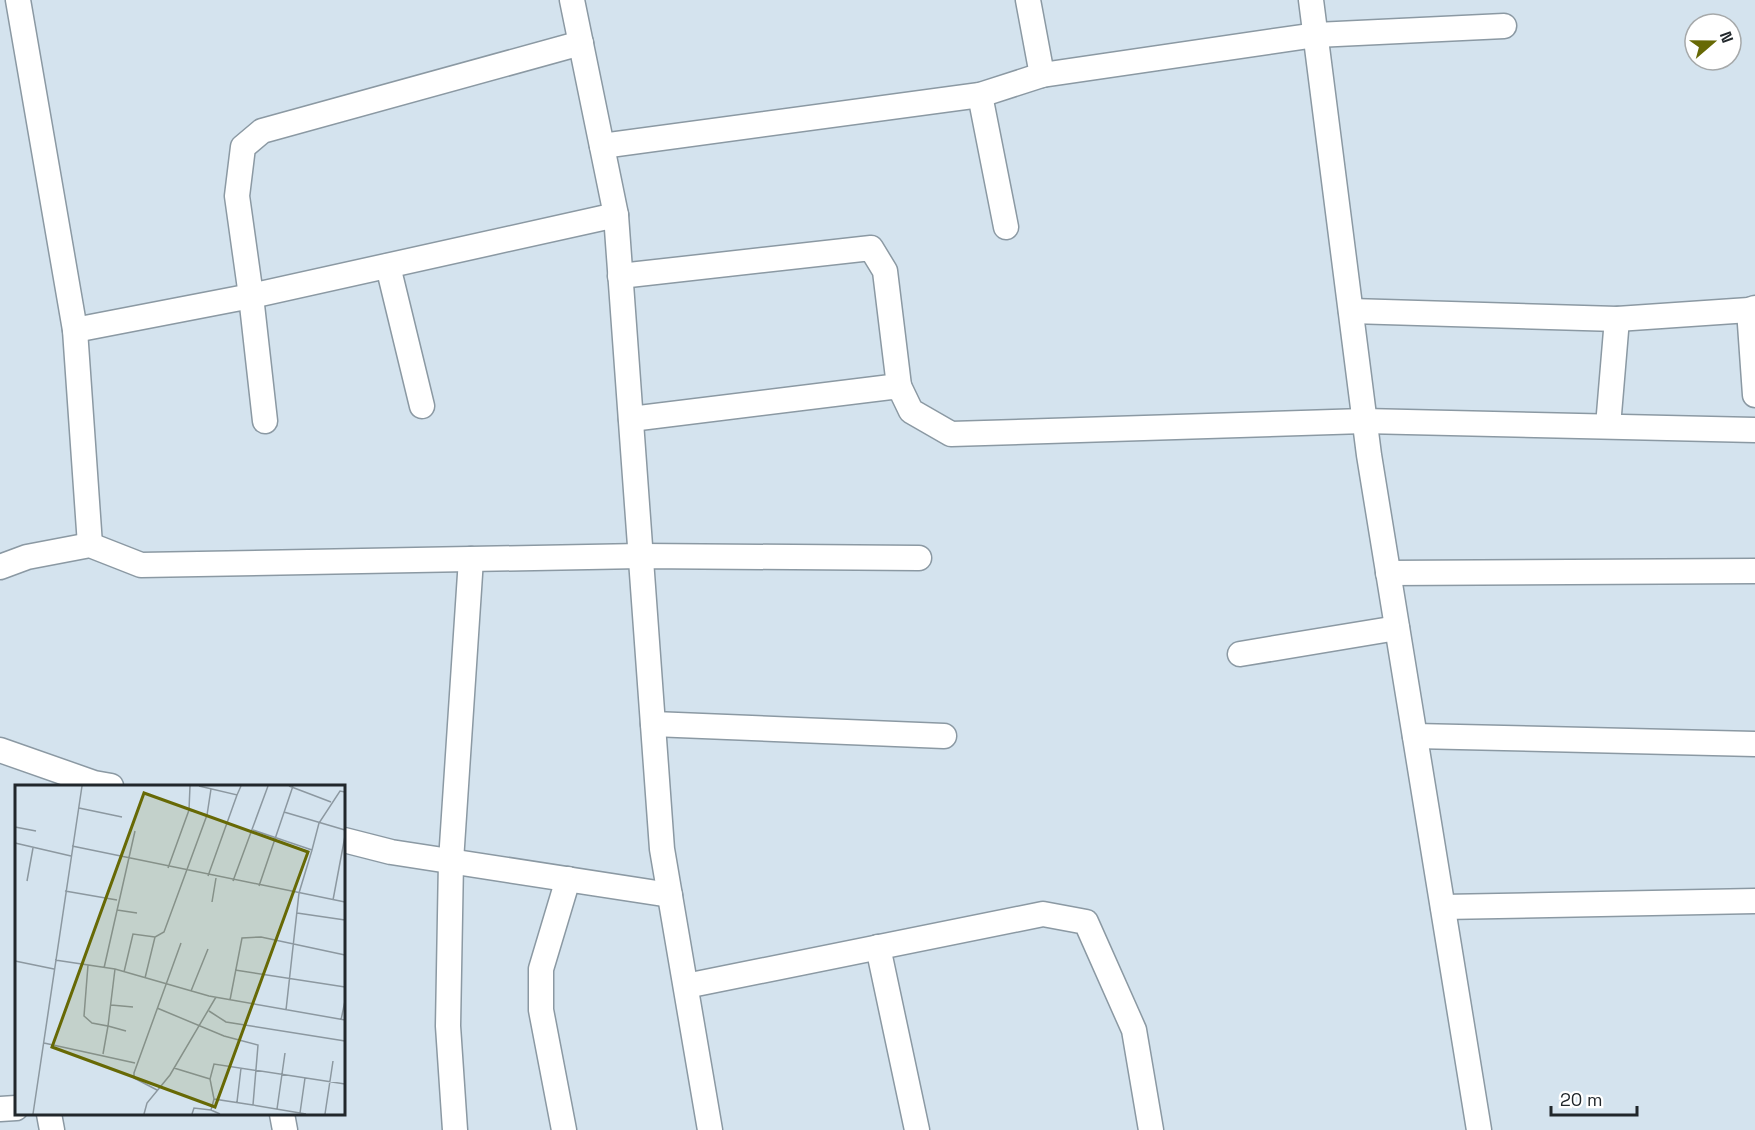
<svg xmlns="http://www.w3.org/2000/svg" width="1755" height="1130" viewBox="0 0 1755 1130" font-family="'Space Grotesk',sans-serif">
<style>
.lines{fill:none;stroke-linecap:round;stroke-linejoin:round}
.street-casing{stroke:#8b99a3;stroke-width:27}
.street{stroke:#fff;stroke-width:24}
.inset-road{fill:none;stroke:#8c98a0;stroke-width:1.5}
.view{fill:#676905;fill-opacity:0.15;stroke:#676905;stroke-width:3}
.inset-edge{fill:none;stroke:#21272b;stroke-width:3}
</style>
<rect width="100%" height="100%" fill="#d4e3ee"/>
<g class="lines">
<g class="street-casing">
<g id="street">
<polyline points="18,0 75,330 90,545"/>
<polyline points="572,0 616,215 662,849 710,1130"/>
<polyline points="1028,0 1042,75"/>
<polyline points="1311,0 1369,455 1479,1130"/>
<polyline points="581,43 262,131 243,147 237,196 251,296 616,215"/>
<polyline points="980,95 1006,227"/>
<polyline points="602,146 980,95 1042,75 1316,35 1504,26"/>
<polyline points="388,266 422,406"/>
<polyline points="620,276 871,248 885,271 899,386"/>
<polyline points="1749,310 1755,395"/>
<polyline points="1351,311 1617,319 1749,310 1755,308"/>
<polyline points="75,330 251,296 265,421"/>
<polyline points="631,419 899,386 911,411 951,434 1364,421 1755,430"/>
<polyline points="1608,426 1617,319"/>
<polyline points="0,567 27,557 90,545 141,565 641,556 919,558"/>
<polyline points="1388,573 1755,571"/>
<polyline points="1240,654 1397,628"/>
<polyline points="653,724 944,736"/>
<polyline points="1415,736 1755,744"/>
<polyline points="0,750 94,783 111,786"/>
<polyline points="344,840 391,852 670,895"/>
<polyline points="1443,907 1755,901"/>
<polyline points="878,947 917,1130"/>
<polyline points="686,986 1043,914 1086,922 1134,1030 1151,1130"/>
<polyline points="0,1109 16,1108"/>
<polyline points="49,1114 52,1130"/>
<polyline points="282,1114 285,1130"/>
<polyline points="455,1130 448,1026 451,861 471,559"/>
<polyline points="564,1130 541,1010 541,969 568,879"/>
</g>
</g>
<use href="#street" class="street"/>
</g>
<g transform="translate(15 785)">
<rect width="330" height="330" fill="#d4e3ee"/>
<path class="inset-road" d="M 184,1 L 222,10 L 226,1M 274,1 L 316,17M 64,23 L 107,32M 174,25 L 192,30M 269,27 L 330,45M 0,42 L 21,46M 238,45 L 297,65 L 304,38 L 325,6 L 330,7M 0,58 L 56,71M 57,61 L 330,117M 153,83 L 174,25 L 175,1M 193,91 L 222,10M 12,96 L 18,63M 218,96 L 253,1M 244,101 L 278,1M 50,106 L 102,115M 318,115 L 330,51M 197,117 L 201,93M 102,125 L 122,128M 282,128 L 330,135M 40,175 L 100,184 L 194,211 L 330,235M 0,176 L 39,184M 73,180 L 69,231 L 77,238 L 93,241 L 100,184M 89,183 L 120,46M 220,185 L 330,202M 109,187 L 118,149 L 140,152M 130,193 L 140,152 L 149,147 L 192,30 L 196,4M 176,206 L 193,164M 215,215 L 227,153 L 246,152 L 330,170M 96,220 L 118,222M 142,223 L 209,251 L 243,260 L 238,320 L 291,329M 271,225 L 284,108 L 297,65M 194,226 L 211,237 L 330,256M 326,235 L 330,216M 29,258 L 120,278M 88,269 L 93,241 L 111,246M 159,283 L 195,294M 142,305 L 119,293 L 119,288 L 166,158M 199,314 L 196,325 L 205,329M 222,317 L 226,283M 238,320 L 199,314 L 195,294 L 199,279 L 330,299M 262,324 L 270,268M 285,328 L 290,293M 18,329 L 67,1M 129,329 L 132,318 L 155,290 L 201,212M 177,329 L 179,323 L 196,325M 310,329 L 318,276"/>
<path class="view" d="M 129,8 L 293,67 L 200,322 L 37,262 Z"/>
<rect width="330" height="330" class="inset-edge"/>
</g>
<g transform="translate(1713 42) rotate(70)"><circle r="28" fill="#ffffff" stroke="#a6a9aa" stroke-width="1.5"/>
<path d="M0-4.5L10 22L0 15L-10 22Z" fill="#676905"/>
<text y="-9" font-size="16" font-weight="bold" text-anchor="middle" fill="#21272b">N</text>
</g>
<path d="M1551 1106v9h86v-9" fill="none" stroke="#21272b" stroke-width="3"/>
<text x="1560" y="1106" font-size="18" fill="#21272b" stroke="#ffffff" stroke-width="4.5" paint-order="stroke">20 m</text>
</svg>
